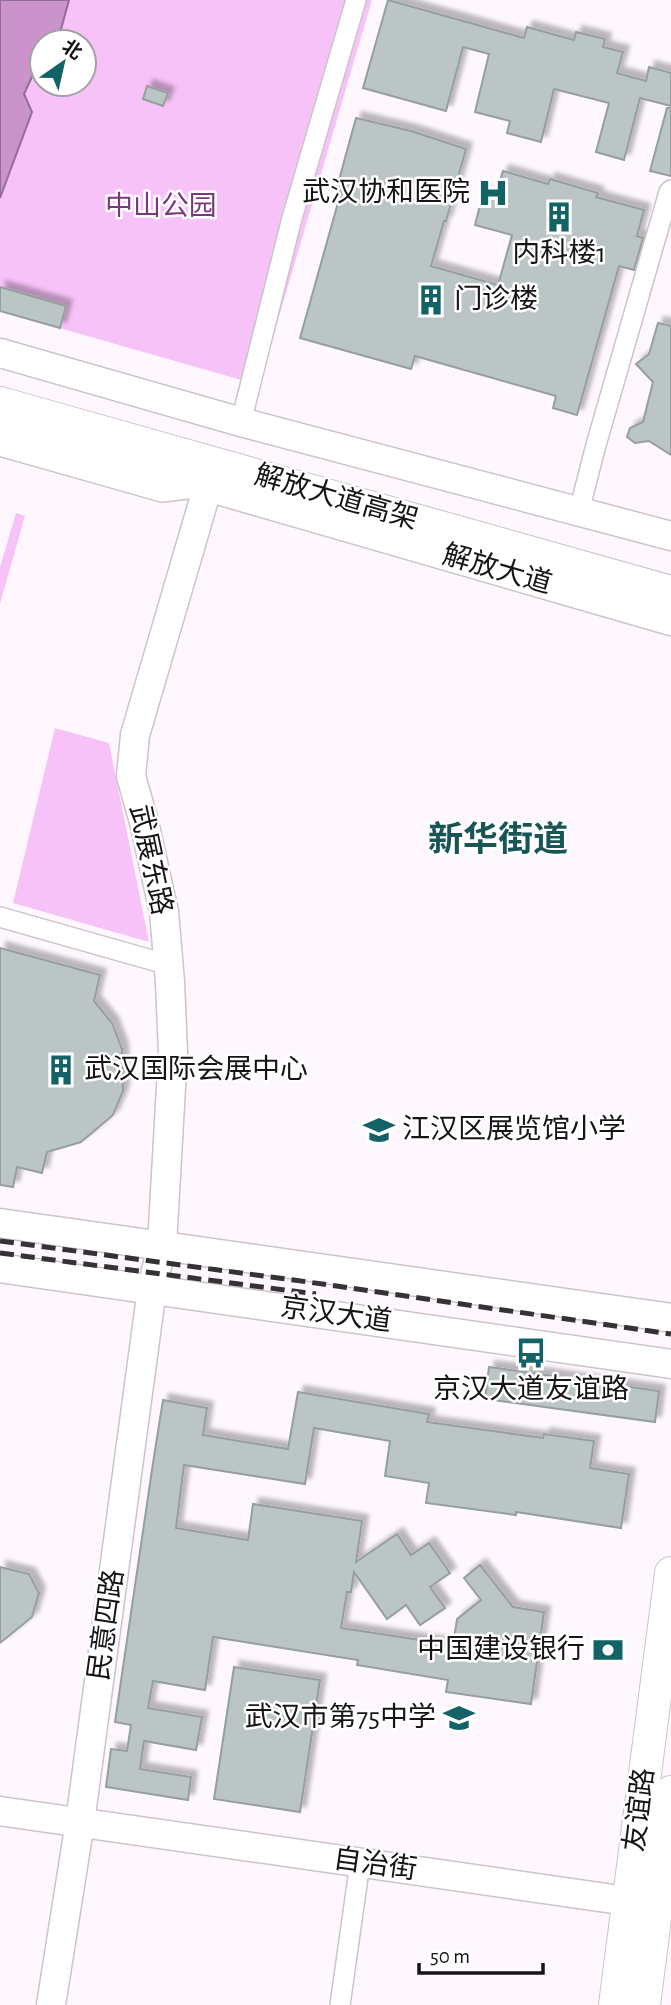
<svg xmlns="http://www.w3.org/2000/svg" width="671" height="2005" viewBox="0 0 671 2005" font-family="'Alegreya Sans','Noto Sans SC',sans-serif">
<style>
.green{fill:#f7c2f7;fill-rule:evenodd}
.water{fill:#ca93cb;stroke:#946d95;stroke-width:2}
.building{fill:#bbc5c6;stroke:#959f9f;stroke-width:2;filter:url(#shadow)}
.lines{fill:none;stroke-linecap:round;stroke-linejoin:round}
.street-casing{stroke:#cbc4cb;stroke-width:22}
.secondary-casing{stroke:#cbc4cb;stroke-width:31}
.primary-casing{stroke:#cbc4cb;stroke-width:34}
.street{stroke:#fff;stroke-width:19}
.secondary{stroke:#fff;stroke-width:28}
.primary{stroke:#fff;stroke-width:32}
.rail{stroke:#353235;stroke-width:5;stroke-dasharray:14 7;stroke-linecap:butt}
.labels{text-anchor:middle;dominant-baseline:central;stroke-width:5;stroke-linejoin:round;paint-order:stroke}
.poi-label{font-size:28px;fill:#171417;stroke:#fff;text-anchor:end}
.park-label{font-size:28px;fill:#79377c;stroke:#fff}
.street-label{font-size:28px;fill:#171417;stroke:#fff}
.district-label{font-size:35px;font-weight:bold;fill:#195557;stroke:#fff}
</style>
<defs>
<filter id="shadow"><feDropShadow dx="6" dy="-6" stdDeviation="2" flood-color="#0004"/></filter>
</defs>
<rect width="100%" height="100%" fill="#fef7fe"/>
<g class="green">
<path d="M 0,0 L 372,0 L 259,385 L 0,311 ZM 42,42 L 84,42 L 84,84 L 42,84 Z"/>
<polygon points="16,513 25,516 0,604 0,567"/>
<polygon points="55,728 109,743 149,942 13,903"/>
</g>
<polygon class="water" points="0,0 69,0 60,33 52,42 42,42 42,55 24,94 32,112 0,198"/>
<g class="building">
<polygon points="388,0 524,38 527,27 574,40 576,32 605,39 603,47 623,52 617,73 646,81 649,67 671,73 671,106 640,98 624,160 596,152 609,103 554,89 541,142 507,133 510,121 475,112 489,54 463,47 446,111 363,88"/>
<polygon points="147,86 168,93 163,106 143,99"/>
<polygon points="667,108 671,108 671,176 650,171"/>
<polygon points="356,118 411,131 466,149 446,221 444,221 431,266 498,285 512,235 475,225 483,193 495,196 503,171 548,184 550,179 598,193 596,197 644,210 637,236 643,238 634,270 619,266 577,415 553,408 556,396 415,356 411,369 300,338 341,192 336,191"/>
<polygon points="0,287 66,306 60,328 0,311"/>
<polygon points="658,323 671,326 671,455 649,441 635,443 627,437 630,428 643,422 653,382 636,364 649,354"/>
<polygon points="0,948 100,975 94,1001 112,1023 122,1049 123,1091 113,1115 81,1142 47,1152 42,1173 17,1167 13,1187 0,1185"/>
<polygon points="489,1367 659,1391 655,1422 485,1399"/>
<polygon points="298,1392 429,1414 427,1422 543,1438 544,1434 594,1441 590,1468 629,1474 621,1528 516,1512 516,1515 426,1503 429,1483 385,1476 390,1441 314,1428 305,1484 184,1465 176,1528 248,1540 253,1504 362,1521 356,1562 397,1534 411,1555 429,1543 450,1573 430,1587 445,1608 420,1625 406,1605 387,1619 354,1572 351,1592 347,1592 341,1628 453,1645 457,1619 481,1600 464,1578 480,1565 513,1607 544,1612 531,1704 446,1692 448,1680 357,1665 358,1660 213,1637 205,1690 153,1681 148,1708 202,1717 196,1750 144,1741 140,1769 191,1777 188,1800 106,1787 111,1749 127,1751 131,1725 115,1722 153,1463 163,1400 207,1408 203,1435 288,1449"/>
<polygon points="0,1567 29,1574 39,1593 32,1617 0,1643"/>
<polygon points="234,1667 320,1680 300,1812 214,1799"/>
</g>
<g class="lines">
<g class="street-casing">
<g id="street">
<polyline points="241,422 292,218 356,0"/>
<polyline points="0,446 162,492 195,488"/>
<polyline points="579,511 596,445 669,192 671,190"/>
<polyline points="0,917 169,965"/>
<polyline points="340,2005 360,1863"/>
</g>
</g>
<g class="secondary-casing">
<g id="secondary">
<polyline points="0,353 241,422 671,536"/>
<polyline points="0,427 671,621"/>
<polyline points="0,1223 671,1318"/>
<polyline points="0,1268 671,1364"/>
<polyline points="0,1811 648,1904"/>
<polyline points="51,2005 80,1822 152,1289 162,1245 173,1052 170,982 164,912 144,822 131,776 135,735 208,486"/>
</g>
</g>
<g class="primary-casing">
<g id="primary">
<polyline points="0,403 671,592"/>
<polyline points="615,2005 671,1573"/>
<polyline points="644,2005 671,1792"/>
</g>
</g>
<use href="#street" class="street"/>
<use href="#secondary" class="secondary"/>
<use href="#primary" class="primary"/>
<g class="rail">
<polyline points="0,1241 294,1280 671,1334"/>
<polyline points="0,1253 316,1294"/>
</g>
</g>
<defs>
<g id="hospital-bare" transform="scale(2.415)"><path d="M-5-5h3v3.5h4V-5h3V5h-3V1.5h-4V5h-3Z" fill="#136366" stroke="#fff" stroke-width="2.5" paint-order="stroke"/></g>
<g id="building-bare" transform="scale(2.415)"><path d="M-4-6H4V6H1V3H-1V6H-4ZM-2.5-4.3h1.7v1.8h-1.7ZM.8-4.3h1.7v1.8H.8ZM-2.5-1h1.7V.8h-1.7ZM.8-1h1.7V.8H.8Z" fill="#136366" stroke="#fff" stroke-width="2.5" paint-order="stroke"/></g>
<g id="school-bare" transform="scale(2.415)"><path d="M0-5L7-2L0 1L-7-2ZM-4 1L0 2.5L4 1V4Q0 6-4 4Z" fill="#136366" stroke="#fff" stroke-width="2.5" paint-order="stroke"/></g>
<g id="bus-bare" transform="scale(2.415)"><path d="M-5-6H5V4H4V6H2V4H-2V6H-4V4H-5ZM-3.5-4V0h7V-4ZM-3.5 1.2v1.5H-2V1.2ZM2 1.2v1.5H3.5V1.2Z" fill="#136366" stroke="#fff" stroke-width="2.5" paint-order="stroke"/></g>
<g id="bank-bare" transform="scale(2.415)"><path d="M-6-4H6V4H-6ZM0-2.3a2.3 2.3 0 1 0 0 4.6a2.3 2.3 0 1 0 0-4.6Z" fill="#136366" stroke="#fff" stroke-width="2.5" paint-order="stroke"/></g>
</defs>
<g fill-rule="evenodd">
<use href="#hospital-bare" x="493" y="193"/>
<use href="#building-bare" x="559" y="217"/>
<use href="#building-bare" x="431" y="300"/>
<use href="#building-bare" x="61" y="1070"/>
<use href="#school-bare" x="379" y="1130"/>
<use href="#bus-bare" x="531" y="1353"/>
<use href="#bank-bare" x="608" y="1650"/>
<use href="#school-bare" x="459" y="1718"/>
</g>
<g class="labels">
<g class="poi-label">
<text x="470" y="193">武汉协和医院</text>
<text x="559" y="254" text-anchor="middle">内科楼1</text>
<text x="454" y="300" text-anchor="start">门诊楼</text>
<text x="84" y="1070" text-anchor="start">武汉国际会展中心</text>
<text x="402" y="1130" text-anchor="start">江汉区展览馆小学</text>
<text x="531" y="1390" text-anchor="middle">京汉大道友谊路</text>
<text x="585" y="1650">中国建设银行</text>
<text x="436" y="1718">武汉市第75中学</text>
</g>
<g class="park-label">
<text x="161" y="207">中山公园</text>
</g>
<g class="street-label">
<text transform="translate(336 498) rotate(16)">解放大道高架</text>
<text transform="translate(497 570) rotate(16)">解放大道</text>
<text transform="translate(150 860) rotate(78)">武展东路</text>
<text transform="translate(336 1315) rotate(8)">京汉大道</text>
<text transform="translate(107 1625) rotate(-82)">民意四路</text>
<text transform="translate(640 1810) rotate(-83)">友谊路</text>
<text transform="translate(375 1865) rotate(8)">自治街</text>
</g>
<g class="district-label">
<text x="498" y="840">新华街道</text>
</g>
</g>
<g transform="translate(63 63) rotate(34)"><circle r="33" fill="#ffffff" stroke="#a2a1a2" stroke-width="2"/>
<path d="M0-5L12 26L0 18L-12 26Z" fill="#136366"/>
<text y="-10" font-size="19" font-weight="bold" text-anchor="middle" fill="#171417">北</text>
</g>
<path d="M419 1963v10h124v-10" fill="none" stroke="#171417" stroke-width="3.5"/>
<text x="430" y="1963" font-size="21" fill="#171417" stroke="#ffffff" stroke-width="5" paint-order="stroke">50 m</text>
</svg>
